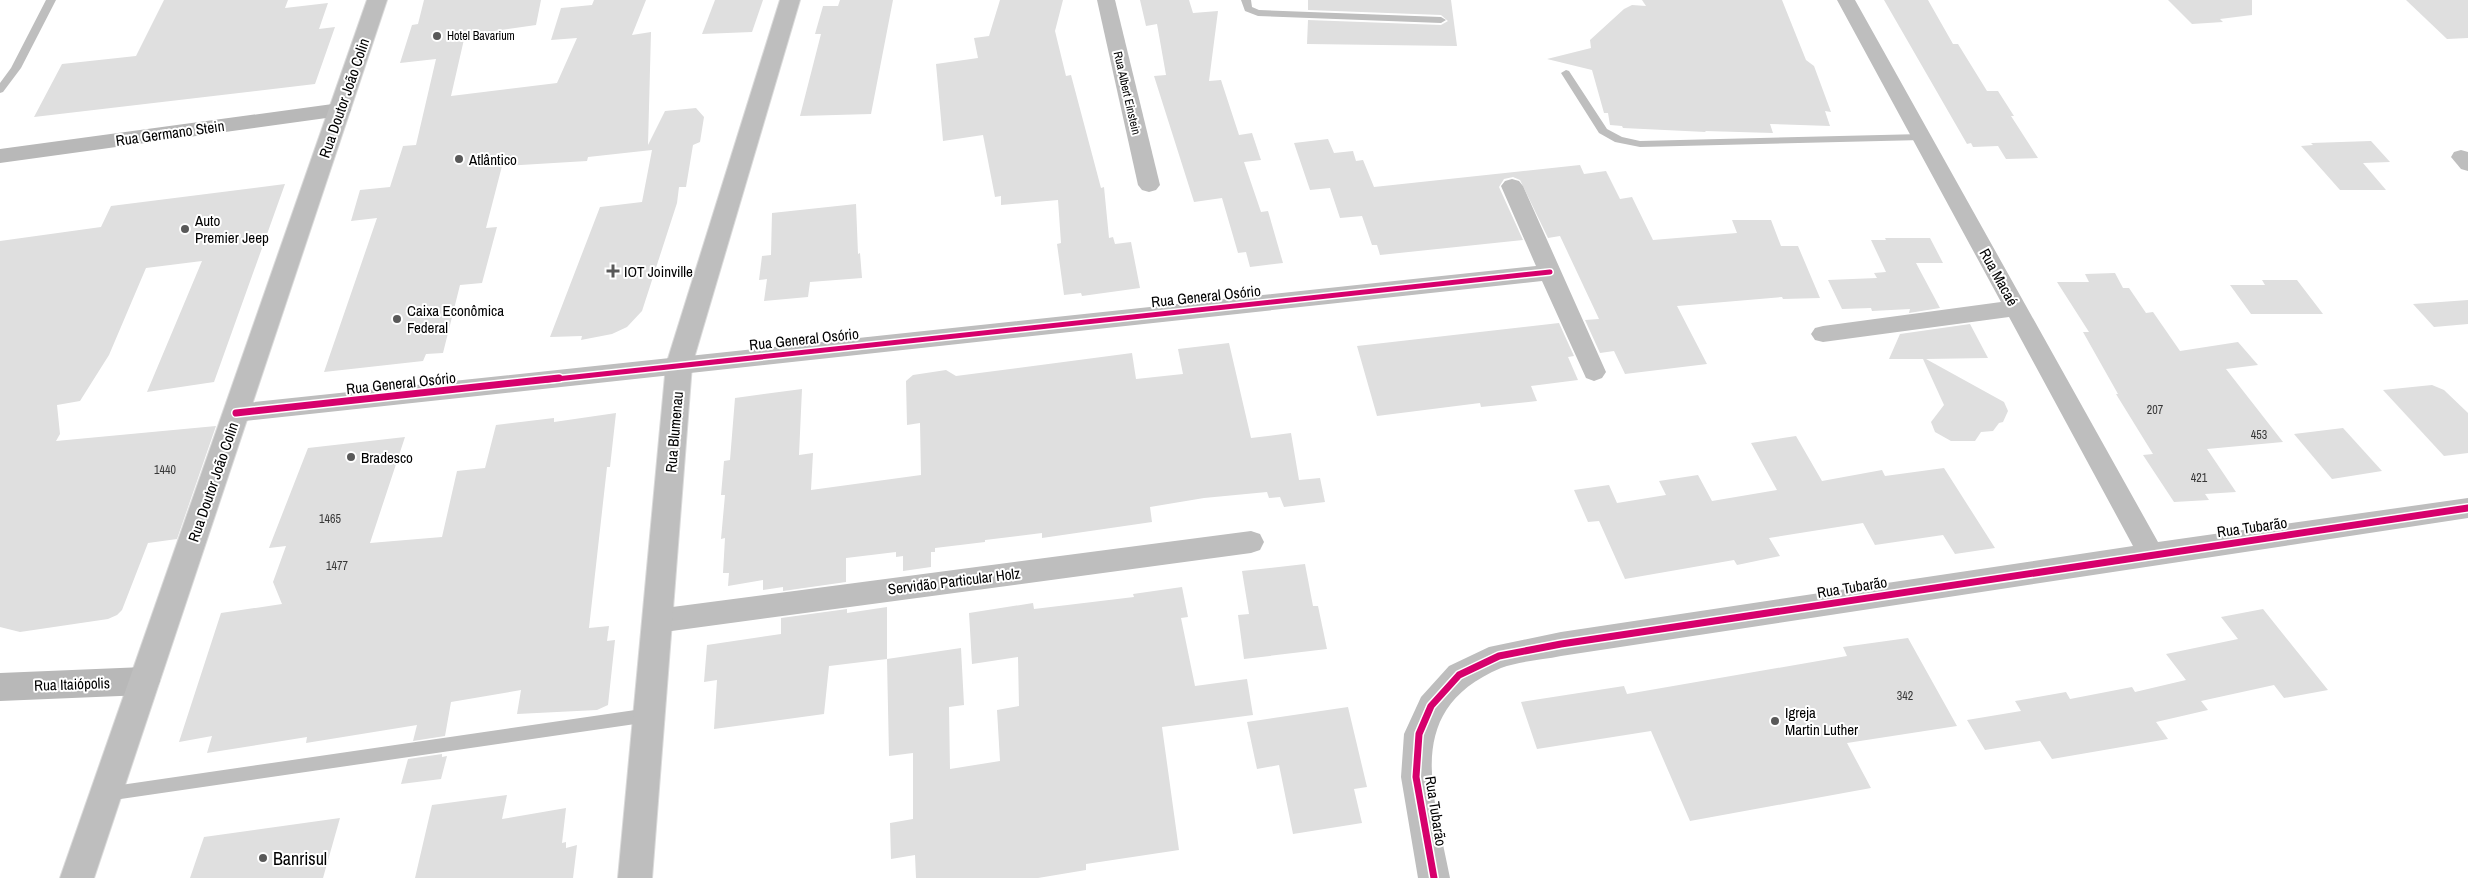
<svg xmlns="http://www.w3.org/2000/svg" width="2468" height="878" viewBox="0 0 2468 878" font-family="'Archivo Narrow',sans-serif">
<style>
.building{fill:#dfdfdf}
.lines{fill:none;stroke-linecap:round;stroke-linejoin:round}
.primary-casing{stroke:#dbdbdb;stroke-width:2}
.lane{fill:#bebebe;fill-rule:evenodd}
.street{fill:#bebebe;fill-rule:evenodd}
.secondary{fill:#b8b8b8;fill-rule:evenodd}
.primary{fill:#bebebe;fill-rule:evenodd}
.cycleway-far1-casing{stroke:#fff;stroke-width:8}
.cycleway-casing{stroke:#fff;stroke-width:10}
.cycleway-far1{stroke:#d6006c;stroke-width:5}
.cycleway{stroke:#d6006c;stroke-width:7}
.poi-dot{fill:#595959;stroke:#fff;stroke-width:2}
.labels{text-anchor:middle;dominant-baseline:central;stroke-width:4;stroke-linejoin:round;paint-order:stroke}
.far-poi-label{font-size:12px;fill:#000;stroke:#fff;text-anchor:start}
.far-street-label{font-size:12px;fill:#000;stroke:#fff}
.number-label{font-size:12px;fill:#383838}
.street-label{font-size:15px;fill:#000;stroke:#fff}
.poi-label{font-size:15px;fill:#000;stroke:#fff;text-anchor:start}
.near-poi-label{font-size:18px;fill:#000;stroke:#fff;text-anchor:start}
</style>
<rect width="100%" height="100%" fill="#fff"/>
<g class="building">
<polygon points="164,0 288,0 285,8 328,3 319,29 335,27 315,84 34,117 62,64 136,56"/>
<polygon points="424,0 541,0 536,25 465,35 451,96 557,83 577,38 551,40 561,8 592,5 594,0 646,0 632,35 651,32 648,145 665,111 696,108 704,117 700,142 693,145 686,187 679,187 677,203 642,311 627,327 612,334 581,340 582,336 550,337 600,207 642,202 652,150 588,157 587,161 502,166 486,228 497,227 482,283 460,285 443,353 426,354 423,361 324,372 377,218 351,221 360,190 390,187 403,146 416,145 436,59 400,63 412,25 418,24"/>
<polygon points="715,0 763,0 752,32 702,34"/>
<polygon points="840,0 893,0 871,114 800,116 821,34 815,34 823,6 838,6"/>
<polygon points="1000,0 1063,0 1055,31 1066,76 1071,75 1101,188 1104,187 1109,238 1113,237 1115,244 1131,242 1140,288 1082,296 1081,293 1064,295 1057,244 1061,243 1058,200 1001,205 1001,196 995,197 983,135 943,141 936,64 978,58 974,38 989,36"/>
<polygon points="1140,0 1189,0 1193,13 1218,11 1209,81 1221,80 1239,135 1252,133 1261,160 1244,162 1261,212 1268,211 1283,263 1250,267 1246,252 1238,253 1222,198 1194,202 1154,76 1166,75 1157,24 1146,26"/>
<polygon points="1308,0 1451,0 1457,46 1307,44 1308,20 1441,25 1448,21 1441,15 1308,10"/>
<polygon points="1642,0 1782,0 1806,60 1814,66 1831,112 1825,111 1830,126 1770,124 1773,133 1705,131 1706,132 1623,128 1622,126 1610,125 1608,113 1604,113 1592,70 1547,59 1591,48 1590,40 1624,9 1632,5 1646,6"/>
<polygon points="1884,0 1928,0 1953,44 1958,44 1987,91 1998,91 2014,116 2011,116 2038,158 2006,159 1998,146 1973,147 1971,143 1967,144"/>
<polygon points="2168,0 2252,0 2252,15 2220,19 2223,22 2192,24"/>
<polygon points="2406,0 2468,0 2468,38 2447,39"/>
<polygon points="1328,139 1334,153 1353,151 1356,161 1363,160 1374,187 1580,165 1584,174 1606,171 1620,199 1632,197 1653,240 1737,233 1732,220 1771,220 1781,246 1798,246 1820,298 1783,299 1782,297 1677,306 1707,364 1625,374 1614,351 1600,353 1585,320 1599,319 1560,236 1548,238 1520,180 1513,177 1504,179 1499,187 1523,240 1380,255 1377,245 1372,245 1362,216 1340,218 1330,188 1310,190 1294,143"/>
<polygon points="2371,141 2390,162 2363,163 2386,190 2340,190 2301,146 2313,145 2311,143"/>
<polygon points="285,184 214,382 147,392 202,261 146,268 109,355 80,401 57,405 60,434 56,441 216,426 177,539 148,543 122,610 117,615 108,619 20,632 0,627 0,241 101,227 111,206"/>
<polygon points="856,204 858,254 860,253 862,278 810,282 808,297 764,301 767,279 759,280 762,256 771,255 772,213"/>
<polygon points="1885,238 1930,238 1943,263 1916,263 1940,308 1909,313 1910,309 1872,311 1871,308 1842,309 1828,280 1877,278 1874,273 1886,272 1871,240 1886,240"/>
<polygon points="2115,273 2123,288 2129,288 2146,313 2153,312 2180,351 2238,342 2258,365 2226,369 2283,442 2207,449 2236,492 2205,494 2209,500 2174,502 2143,455 2153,454 2116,394 2118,394 2083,332 2089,332 2057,282 2089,282 2085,274"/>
<polygon points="2262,280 2297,280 2323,314 2251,314 2230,285 2265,285"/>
<polygon points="2468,300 2468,324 2434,327 2413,304"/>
<polygon points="1559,323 1574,356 1568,357 1578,380 1531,386 1537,401 1481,407 1480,403 1377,416 1357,346"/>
<polygon points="1970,324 1988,358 1926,359 2004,402 2008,411 2003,422 1999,423 1993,431 1981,432 1975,441 1951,441 1935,432 1931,422 1944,405 1923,359 1889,359 1900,334"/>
<polygon points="1229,343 1251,438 1291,433 1299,480 1320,478 1325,502 1284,507 1280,497 1269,498 1267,492 1204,498 1150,507 1152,522 1042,538 1042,533 985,540 985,542 935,548 935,552 931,552 931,567 903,571 903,556 896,557 896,552 846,558 846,582 783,591 783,587 763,590 763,580 728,586 729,573 723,573 725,538 721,539 725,495 721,495 724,461 730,460 735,398 802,389 799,455 813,453 811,490 921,475 920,423 907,425 906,381 913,375 946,370 956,376 1132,353 1136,379 1183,374 1178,349"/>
<polygon points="2432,385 2444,390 2468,413 2468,453 2444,456 2383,390"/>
<polygon points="616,413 610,467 607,467 589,628 609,626 607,641 615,640 608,705 597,710 517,714 521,690 451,702 445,736 413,741 417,725 306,743 307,737 207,753 212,736 179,742 221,613 282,604 273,582 286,546 269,548 308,448 405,437 370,543 442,537 457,471 485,468 496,425 554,418 554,422"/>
<polygon points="2343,428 2382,471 2332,479 2294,434"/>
<polygon points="1796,436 1822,481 1882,470 1885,476 1944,468 1995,548 1955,554 1943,535 1875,545 1863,523 1769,538 1780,556 1737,565 1734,560 1625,579 1599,521 1588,522 1574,490 1609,485 1617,503 1666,495 1659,481 1698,475 1712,501 1777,490 1751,443"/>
<polygon points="1305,564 1313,606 1318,606 1327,649 1244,659 1238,615 1249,614 1242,571"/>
<polygon points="1182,587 1188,617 1181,618 1195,686 1247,679 1253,715 1162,727 1179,850 1086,864 1086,870 1038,878 916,878 915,855 891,859 890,823 913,819 913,753 889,756 887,659 961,648 964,705 949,707 950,769 1000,761 997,710 1019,706 1018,657 972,664 969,613 1033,603 1034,609 1134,597 1133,594"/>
<polygon points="887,607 887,659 829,666 824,714 714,729 717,680 704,682 707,645 781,634 781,618 847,609 847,613"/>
<polygon points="2263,609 2328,690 2284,698 2274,685 2201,701 2208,710 2156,722 2168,739 2052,759 2040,741 1985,750 1967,720 2021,711 2015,701 2066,692 2070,699 2132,687 2135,692 2186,680 2166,654 2238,639 2221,617"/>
<polygon points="1908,638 1957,726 1847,743 1871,788 1690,821 1651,731 1537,749 1521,702 1624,686 1627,694 1847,656 1843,647"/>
<polygon points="1348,707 1367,787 1354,789 1362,823 1293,834 1279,765 1257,769 1247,722"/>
<polygon points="442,754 442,757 447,756 441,779 401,784 408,759"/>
<polygon points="507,795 502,819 566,808 562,843 566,842 566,848 577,845 573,878 415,878 432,805"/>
<polygon points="340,818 323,878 190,878 204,837"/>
</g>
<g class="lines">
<g class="primary-casing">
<g id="primary">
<polygon points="367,0 387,0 94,878 60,878"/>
<polygon points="780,0 800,0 692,365 652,878 618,878 666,365"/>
</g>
</g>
<g class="lane">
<polygon points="46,0 56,0 21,68 3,92 0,93 0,83 11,68"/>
<polygon points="1241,0 1251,0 1252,7 1259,10 1441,17 1446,20 1441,23 1258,16 1245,11"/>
<polygon points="1566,70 1569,71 1607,129 1622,137 1640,141 1922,134 1927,137 1922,140 1640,147 1615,142 1599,133 1561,73"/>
<polygon points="649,708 654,710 656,715 654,720 649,722 107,801 102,799 99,794 102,789 107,787"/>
</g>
<g class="street">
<polygon points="1097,0 1115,0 1160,185 1156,190 1149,192 1142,190 1138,185"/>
<path d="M 1837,0 L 1855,0 L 2158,542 L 2468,498 L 2468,518 L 1561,656 C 1542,660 1519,661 1501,668 C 1401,710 1434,794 1450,878 L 1418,878 L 1401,777 L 1404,734 L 1421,697 L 1449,666 L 1489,647 L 1561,632 L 2133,546 L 2009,317 L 1823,342 L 1815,340 L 1811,334 L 1815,328 L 1823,326 L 2001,302 Z"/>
<polygon points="2461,150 2468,152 2468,171 2461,169 2451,157 2454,152"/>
<polygon points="1512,179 1519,181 1523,186 1606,372 1602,378 1594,381 1586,378 1542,281 236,422 227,420 224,413 227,406 236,404 1536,266 1501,186 1505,181"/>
<polygon points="1251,531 1260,534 1264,542 1260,550 1251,553 657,633 647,629 643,621 647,613 657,609"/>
</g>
<g class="secondary">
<polygon points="340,103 348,105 351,110 348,115 0,163 0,149"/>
<polygon points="144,667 155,671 160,681 155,691 144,695 0,701 0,673"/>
</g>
<use href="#primary" class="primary"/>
<g class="cycleway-far1-casing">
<polyline id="cycleway-far1" points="547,380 1550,272"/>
</g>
<g class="cycleway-casing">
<g id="cycleway">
<polyline points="236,413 559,378"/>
<polyline points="1434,878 1416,777 1419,734 1431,706 1459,675 1499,656 1561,644 2468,508"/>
</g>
</g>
<use href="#cycleway-far1" class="cycleway-far1"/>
<use href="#cycleway" class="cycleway"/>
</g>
<g class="poi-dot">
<circle cx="437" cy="36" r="5"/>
<circle cx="459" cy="159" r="5"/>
<circle cx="185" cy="229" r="5"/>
<path d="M610.5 263.5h5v5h5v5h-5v5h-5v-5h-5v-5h5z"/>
<circle cx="397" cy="319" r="5"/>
<circle cx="351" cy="457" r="5"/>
<circle cx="1775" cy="721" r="5"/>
<circle cx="263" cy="858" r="5"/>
</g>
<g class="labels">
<g class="far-poi-label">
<text x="447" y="36">Hotel Bavarium</text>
</g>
<g class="far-street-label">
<text transform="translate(1127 93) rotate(77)">Rua Albert Einstein</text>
</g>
<g class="number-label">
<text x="2155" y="410">207</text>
<text x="2259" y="435">453</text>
<text x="165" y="470">1440</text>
<text x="2199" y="478">421</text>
<text x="330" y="519">1465</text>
<text x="337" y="566">1477</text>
<text x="1905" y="696">342</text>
</g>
<g class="street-label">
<text transform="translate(344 98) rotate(-71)">Rua Doutor João Colin</text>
<text transform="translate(170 133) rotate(-8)">Rua Germano Stein</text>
<text transform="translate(1999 277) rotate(61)">Rua Macaé</text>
<text transform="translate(1206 296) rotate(-6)">Rua General Osório</text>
<text transform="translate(804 339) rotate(-6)">Rua General Osório</text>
<text transform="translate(401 383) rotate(-6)">Rua General Osório</text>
<text transform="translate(674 432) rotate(-85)">Rua Blumenau</text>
<text transform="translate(213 482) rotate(-71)">Rua Doutor João Colin</text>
<text transform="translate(2252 527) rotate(-8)">Rua Tubarão</text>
<text transform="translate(954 581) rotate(-7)">Servidão Particular Holz</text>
<text transform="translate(1852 587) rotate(-9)">Rua Tubarão</text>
<text transform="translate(72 684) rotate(-2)">Rua Itaiópolis</text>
<text transform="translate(1436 811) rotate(81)">Rua Tubarão</text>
</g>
<g class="poi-label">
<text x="469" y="159">Atlântico</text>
<text x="195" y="220">Auto<tspan x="195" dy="17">Premier Jeep</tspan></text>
<text x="624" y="271">IOT Joinville</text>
<text x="407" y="310">Caixa Econômica<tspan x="407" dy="17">Federal</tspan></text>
<text x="361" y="457">Bradesco</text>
<text x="1785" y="712">Igreja<tspan x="1785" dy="17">Martin Luther</tspan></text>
</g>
<g class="near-poi-label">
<text x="273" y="858">Banrisul</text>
</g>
</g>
</svg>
